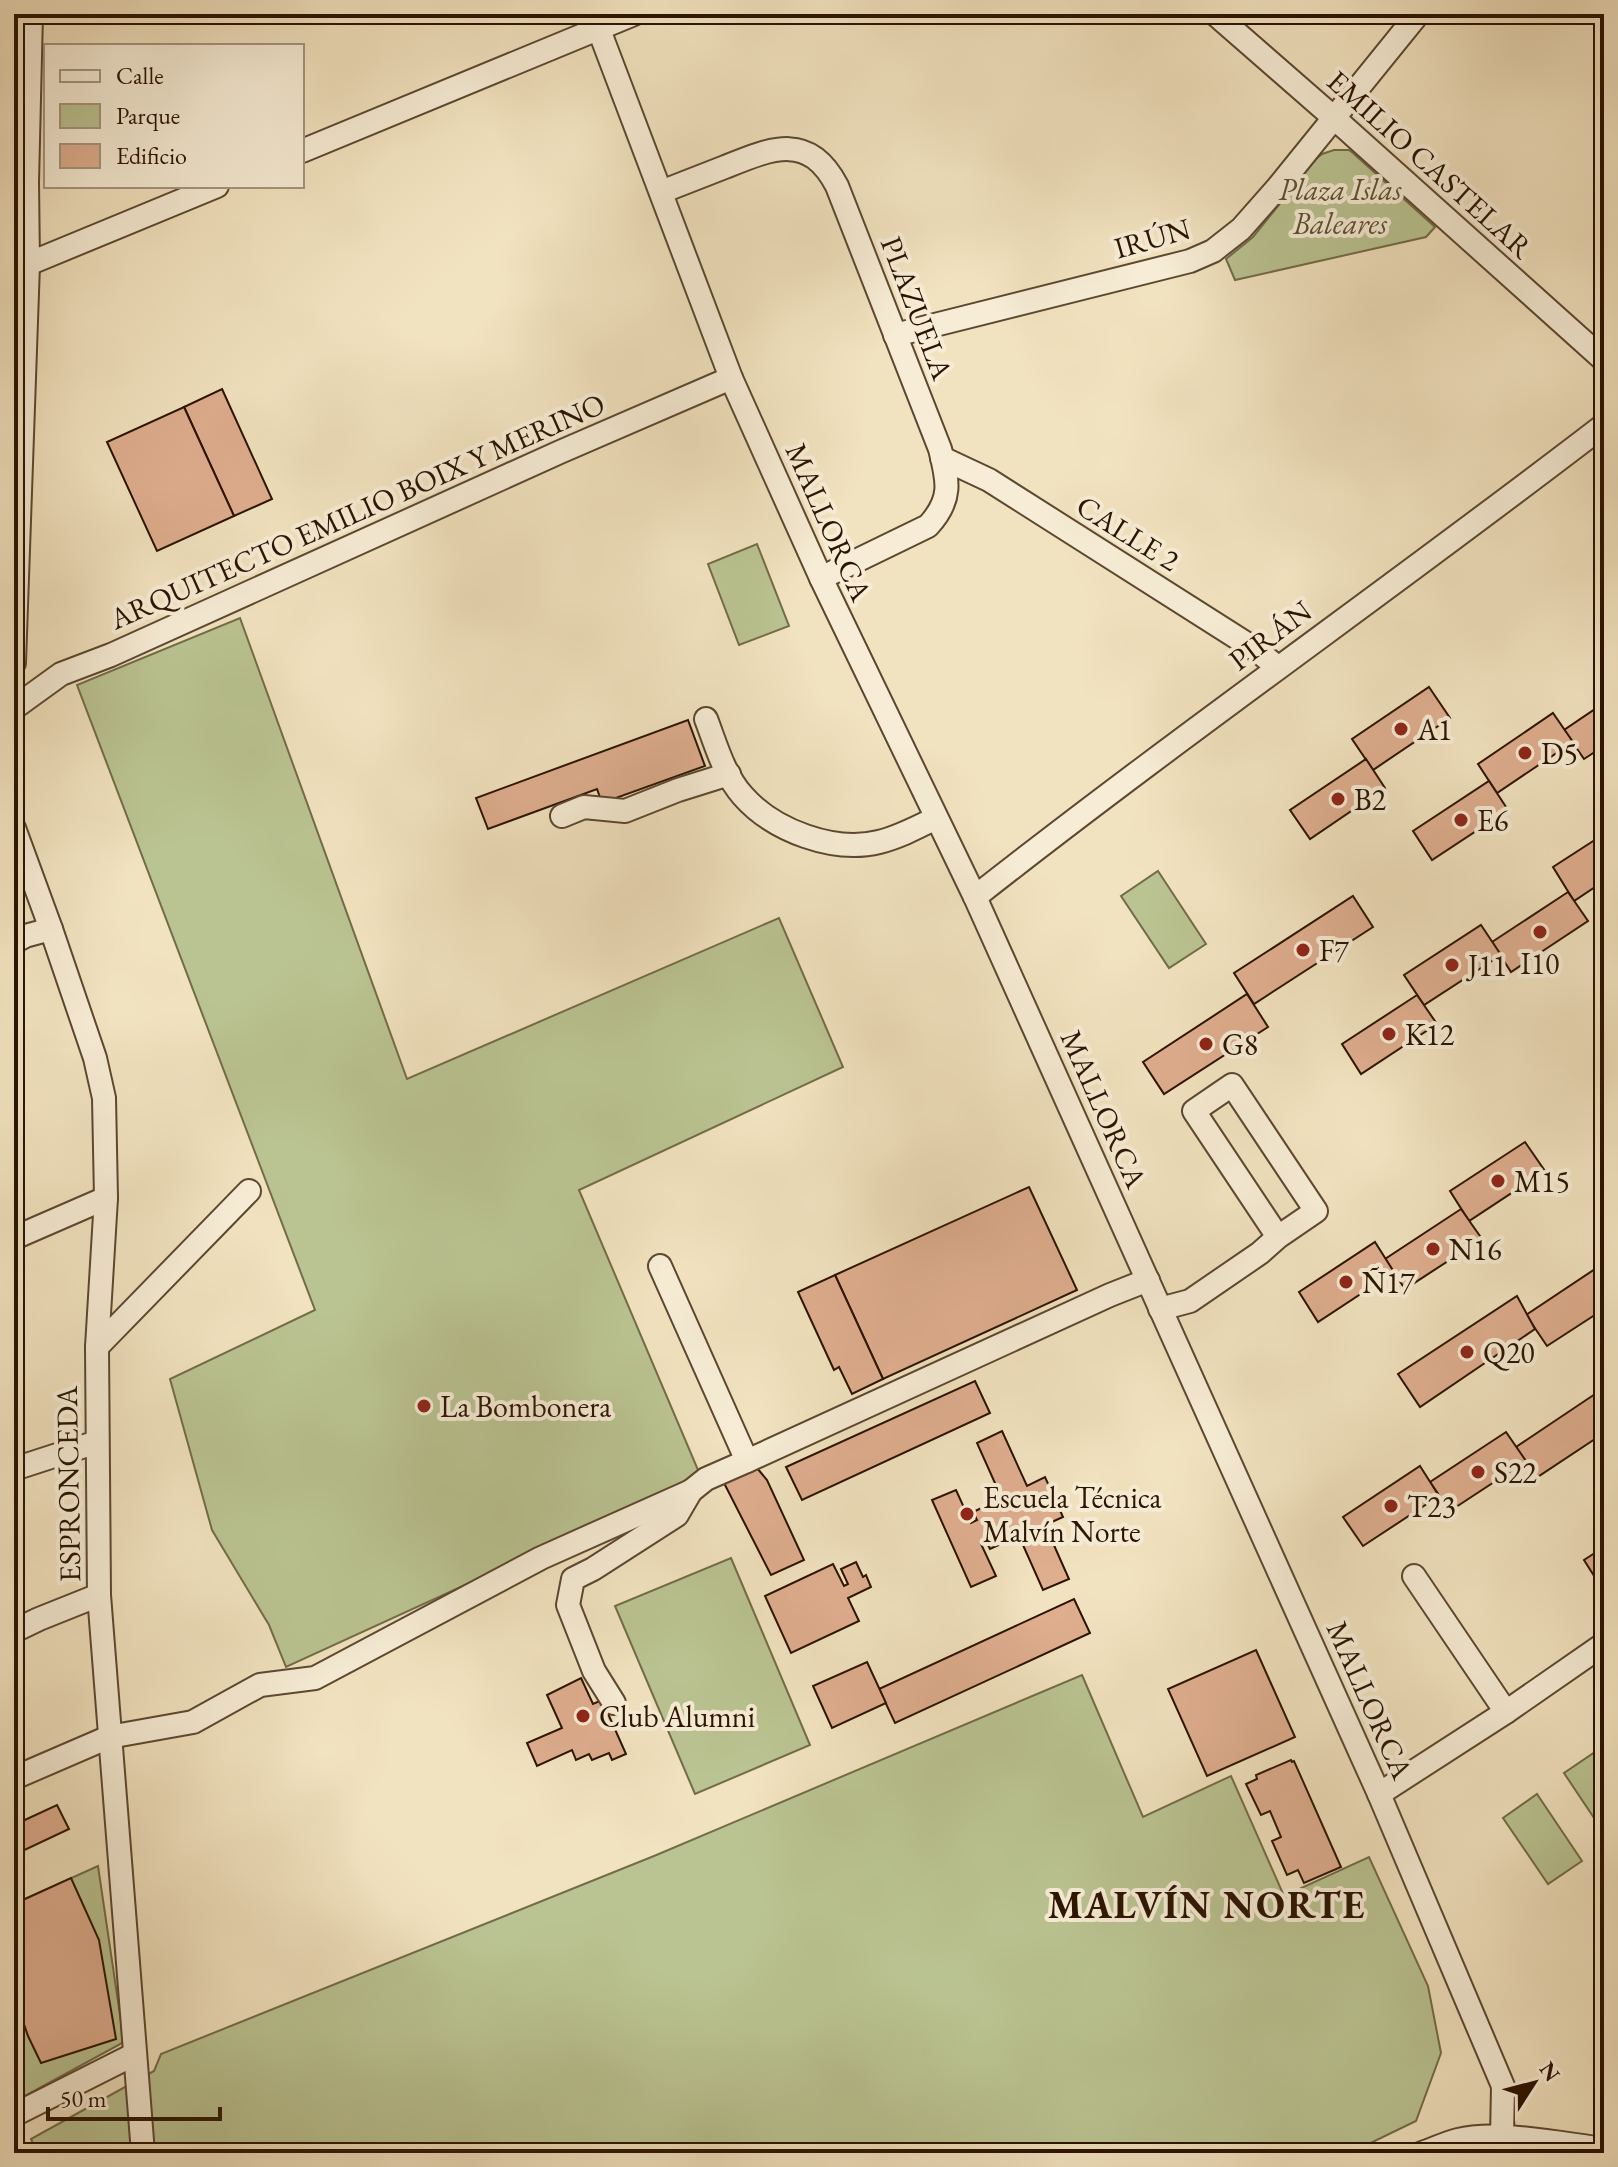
<svg xmlns="http://www.w3.org/2000/svg" width="1618" height="2167" viewBox="0 0 1618 2167" font-family="'EB Garamond',serif">
<style>
.green{fill:#bac492;stroke:#726c49;stroke-width:2}
.building{fill:#dfae8f;stroke:#2a1300;stroke-width:2}
.lines{fill:none;stroke-linecap:round;stroke-linejoin:round}
.minor-casing{stroke:#5c4730;stroke-width:26}
.minor{stroke:#f7edd6;stroke-width:22}
.poi-dot{fill:#8f2418;stroke:#f7edd6;stroke-width:3}
.labels{text-anchor:middle;dominant-baseline:central;stroke-width:8;stroke-linejoin:round;paint-order:stroke}
.street-label{font-size:30px;fill:#2a1300;stroke:#f7edd6}
.park-label{font-size:30px;font-style:italic;fill:#5c5133;stroke:#f7edd6}
.poi-label{font-size:30px;fill:#2a1300;stroke:#f7edd6;text-anchor:start}
.district-label{font-size:38px;font-weight:bold;letter-spacing:2px;fill:#2a1300;stroke:#f7edd6}
</style>
<rect width="100%" height="100%" fill="#f2e3c0"/>
<filter id="stains"><feTurbulence type="fractalNoise" baseFrequency=".0025" numOctaves="4"/><feColorMatrix values="0 0 0 0 .2 0 0 0 0 .09 0 0 0 0 .02 0 0 0 .5 -.17"/></filter>
<radialGradient id="worn" r=".72"><stop offset=".6" stop-color="#630" stop-opacity="0"/><stop offset="1" stop-color="#630" stop-opacity=".3"/></radialGradient>
<g class="green">
<polygon points="1334,150 1349,150 1353,153 1435,227 1426,237 1235,280 1226,259 1253,237 1316,159 1322,154"/>
<polygon points="757,544 789,626 739,645 708,564"/>
<polygon points="240,618 407,1079 779,918 843,1067 579,1190 701,1477 286,1667 269,1625 212,1530 170,1379 315,1310 77,685"/>
<polygon points="1158,871 1206,944 1169,968 1121,896"/>
<polygon points="731,1558 810,1745 695,1794 615,1606"/>
<polygon points="1082,1675 1143,1817 1231,1776 1284,1896 1369,1857 1428,1986 1441,2053 1416,2121 1350,2153 37,2153 31,2139 154,2071 161,2054 654,1856"/>
<polygon points="1598,1750 1604,1759 1604,1833 1564,1773"/>
<polygon points="1537,1794 1582,1861 1548,1884 1503,1818"/>
<polygon points="98,1866 124,2042 14,2102 14,1904"/>
</g>
<g class="building">
<polygon points="222,389 272,499 234,516 184,407"/>
<polygon points="184,407 234,516 157,551 107,442"/>
<polygon points="1429,687 1450,718 1373,770 1352,739"/>
<polygon points="1604,703 1604,746 1584,759 1564,730"/>
<polygon points="1553,713 1573,742 1497,793 1478,764"/>
<polygon points="688,720 705,766 602,803 597,789 488,829 476,798"/>
<polygon points="1366,759 1385,788 1310,839 1290,810"/>
<polygon points="1489,781 1508,810 1432,860 1413,831"/>
<polygon points="1604,834 1604,881 1574,901 1553,867"/>
<polygon points="1568,892 1588,921 1511,972 1492,942"/>
<polygon points="1353,896 1373,927 1254,1004 1234,973"/>
<polygon points="1481,925 1501,955 1424,1005 1404,975"/>
<polygon points="1247,994 1268,1027 1164,1094 1143,1062"/>
<polygon points="1417,995 1437,1024 1361,1074 1342,1044"/>
<polygon points="1525,1142 1545,1171 1469,1221 1450,1191"/>
<polygon points="1029,1187 1077,1290 883,1379 835,1275"/>
<polygon points="1461,1209 1482,1239 1405,1289 1385,1259"/>
<polygon points="1375,1242 1394,1272 1318,1322 1299,1292"/>
<polygon points="1604,1263 1604,1309 1547,1346 1526,1315"/>
<polygon points="835,1275 883,1379 852,1394 839,1367 834,1370 798,1292"/>
<polygon points="1517,1296 1535,1329 1420,1407 1398,1374"/>
<polygon points="975,1381 990,1413 802,1500 786,1467"/>
<polygon points="1604,1388 1604,1433 1536,1478 1516,1447"/>
<polygon points="1002,1431 1027,1486 1045,1477 1063,1517 1045,1525 1069,1579 1043,1590 1019,1536 990,1549 986,1541 981,1544 996,1576 971,1587 932,1500 956,1490 971,1523 977,1520 973,1512 988,1505 985,1498 999,1492 977,1443"/>
<polygon points="1506,1432 1526,1461 1450,1511 1430,1482"/>
<polygon points="1420,1466 1439,1496 1363,1546 1343,1517"/>
<polygon points="757,1468 767,1480 804,1560 771,1575 724,1483"/>
<polygon points="1604,1547 1604,1590 1603,1590 1584,1560"/>
<polygon points="856,1562 863,1577 866,1575 871,1587 848,1598 859,1621 791,1653 765,1596 833,1564 844,1586 848,1584 841,1569"/>
<polygon points="1074,1599 1090,1633 895,1723 879,1689"/>
<polygon points="1256,1650 1295,1737 1207,1776 1168,1689"/>
<polygon points="867,1662 886,1703 832,1728 813,1686"/>
<polygon points="581,1678 593,1704 602,1700 626,1754 612,1760 609,1753 592,1760 589,1754 576,1760 572,1750 537,1766 527,1743 562,1728 547,1695"/>
<polygon points="1291,1760 1292,1762 1294,1761 1341,1867 1304,1883 1298,1870 1287,1875 1272,1841 1281,1837 1270,1811 1261,1815 1246,1784 1257,1779 1256,1775"/>
<polygon points="57,1805 69,1829 14,1855 14,1825"/>
<polygon points="71,1878 99,1940 116,2039 41,2063 28,2036 14,1995 14,1904"/>
</g>
<g class="lines">
<g class="minor-casing">
<g id="minor">
<polyline points="593,14 731,378 821,578 975,897 1379,1794 1503,2086 1502,2137"/>
<polyline points="1215,14 1333,117 1604,360"/>
<polyline points="302,151 634,14"/>
<path d="M 661,192 C 682,184 704,175 725,167 C 772,148 809,132 837,186 L 940,449 C 948,481 953,499 928,526 L 821,578"/>
<polyline points="28,264 217,186"/>
<polyline points="895,335 1190,261 1213,251 1241,229 1278,187 1418,14"/>
<polyline points="942,458 989,480 1258,651 1277,667"/>
<polyline points="14,663 28,264 27,182 31,14"/>
<polyline points="14,708 61,674 111,655 560,452 731,378"/>
<path d="M 706,719 C 716,745 724,775 743,796 C 774,831 834,853 879,842 C 899,837 918,827 936,818"/>
<polyline points="562,816 584,807 625,811 678,790 729,774"/>
<polyline points="14,828 51,929 95,1058 104,1098 106,1198 97,1347 99,1595 143,2153"/>
<path d="M 975,897 C 1181,735 1396,585 1604,425"/>
<polyline points="14,942 25,936 51,929"/>
<polyline points="14,1238 106,1198"/>
<polyline points="660,1266 747,1461"/>
<polyline points="1160,1309 1190,1301 1260,1253 1278,1237 1194,1111 1232,1085 1316,1211 1278,1237"/>
<polyline points="97,1347 249,1191"/>
<polyline points="14,1469 97,1442"/>
<polyline points="1414,1576 1506,1712"/>
<polyline points="14,1631 39,1619 99,1595"/>
<polyline points="614,1703 594,1671 568,1605 573,1579 593,1569 677,1515 691,1491"/>
<polyline points="14,1778 109,1737 193,1722 260,1685 315,1678 541,1558 691,1491 706,1479 747,1461 1110,1295 1148,1280"/>
<polyline points="1379,1794 1506,1712 1604,1644"/>
<polyline points="14,2115 135,2054"/>
<path d="M 1422,2153 C 1434,2149 1446,2143 1458,2140 C 1497,2130 1563,2144 1604,2149"/>
</g>
</g>
<use href="#minor" class="minor"/>
</g>
<g class="poi-dot">
<circle cx="1401" cy="729" r="8"/>
<circle cx="1525" cy="753" r="8"/>
<circle cx="1338" cy="799" r="8"/>
<circle cx="1461" cy="820" r="8"/>
<circle cx="1540" cy="932" r="8"/>
<circle cx="1303" cy="950" r="8"/>
<circle cx="1452" cy="965" r="8"/>
<circle cx="1389" cy="1034" r="8"/>
<circle cx="1206" cy="1044" r="8"/>
<circle cx="1498" cy="1181" r="8"/>
<circle cx="1433" cy="1249" r="8"/>
<circle cx="1346" cy="1282" r="8"/>
<circle cx="1467" cy="1352" r="8"/>
<circle cx="424" cy="1406" r="8"/>
<circle cx="1478" cy="1472" r="8"/>
<circle cx="1391" cy="1506" r="8"/>
<circle cx="967" cy="1514" r="8"/>
<circle cx="583" cy="1716" r="8"/>
</g>
<g class="labels">
<g class="street-label">
<text transform="translate(1430 164) rotate(42)">EMILIO CASTELAR</text>
<text transform="translate(1152 238) rotate(-16)">IRÚN</text>
<text transform="translate(917 308) rotate(69)">PLAZUELA</text>
<text transform="translate(357 511) rotate(-24)">ARQUITECTO EMILIO BOIX Y MERINO</text>
<text transform="translate(829 522) rotate(66)">MALLORCA</text>
<text transform="translate(1128 533) rotate(32)">CALLE 2</text>
<text transform="translate(1270 635) rotate(-37)">PIRÁN</text>
<text transform="translate(1104 1109) rotate(66)">MALLORCA</text>
<text transform="translate(68 1484) rotate(-91)">ESPRONCEDA</text>
<text transform="translate(1370 1700) rotate(66)">MALLORCA</text>
</g>
<g class="park-label">
<text x="1340" y="189">Plaza Islas<tspan x="1340" dy="34">Baleares</tspan></text>
</g>
<g class="poi-label">
<text x="1417" y="729">A1</text>
<text x="1541" y="753">D5</text>
<text x="1354" y="799">B2</text>
<text x="1477" y="820">E6</text>
<text x="1319" y="950">F7</text>
<text x="1540" y="963" text-anchor="middle">I10</text>
<text x="1468" y="965">J11</text>
<text x="1405" y="1034">K12</text>
<text x="1222" y="1044">G8</text>
<text x="1514" y="1181">M15</text>
<text x="1449" y="1249">N16</text>
<text x="1362" y="1282">Ñ17</text>
<text x="1483" y="1352">Q20</text>
<text x="440" y="1406">La Bombonera</text>
<text x="1494" y="1472">S22</text>
<text x="983" y="1497">Escuela Técnica<tspan x="983" dy="34">Malvín Norte</tspan></text>
<text x="1407" y="1506">T23</text>
<text x="599" y="1716">Club Alumni</text>
</g>
<g class="district-label">
<text x="1207" y="1904">MALVÍN NORTE</text>
</g>
</g>
<rect width="1618" height="2167" fill="none" stroke="#f2e3c0" stroke-width="48"/>
<rect x="16" y="16" width="1586" height="2135" fill="none" stroke="#2a1300" stroke-width="4"/>
<rect x="24" y="24" width="1570" height="2119" fill="none" stroke="#2a1300" stroke-width="2"/>
<rect x="44" y="44" width="260" height="144" fill="#f7edd6" stroke="#a59680" stroke-width="2"/>
<rect x="60" y="70" width="40" height="12" fill="#f7edd6" stroke="#a59680" stroke-width="2"/>
<text x="116" y="84" font-size="24" fill="#2a1300">Calle</text>
<rect x="60" y="104" width="40" height="24" fill="#bac492" stroke="#a59680" stroke-width="2"/>
<text x="116" y="124" font-size="24" fill="#2a1300">Parque</text>
<rect x="60" y="144" width="40" height="24" fill="#dfae8f" stroke="#a59680" stroke-width="2"/>
<text x="116" y="164" font-size="24" fill="#2a1300">Edificio</text>
<g transform="translate(1534 2083) rotate(54)" stroke="#f7edd6" stroke-width="6" paint-order="stroke">
<path d="M0-6L14 30L0 20L-14 30Z" fill="#2a1300"/>
<text y="-12" font-size="22" font-weight="bold" text-anchor="middle" fill="#2a1300">N</text>
</g>
<path d="M48 2107v12h172v-12" fill="none" stroke="#2a1300" stroke-width="4"/>
<text x="60" y="2107" font-size="24" fill="#2a1300" stroke="#f7edd6" stroke-width="6" paint-order="stroke">50 m</text>
<rect width="100%" height="100%" filter="url(#stains)"/>
<rect width="100%" height="100%" fill="url(#worn)"/>
</svg>
